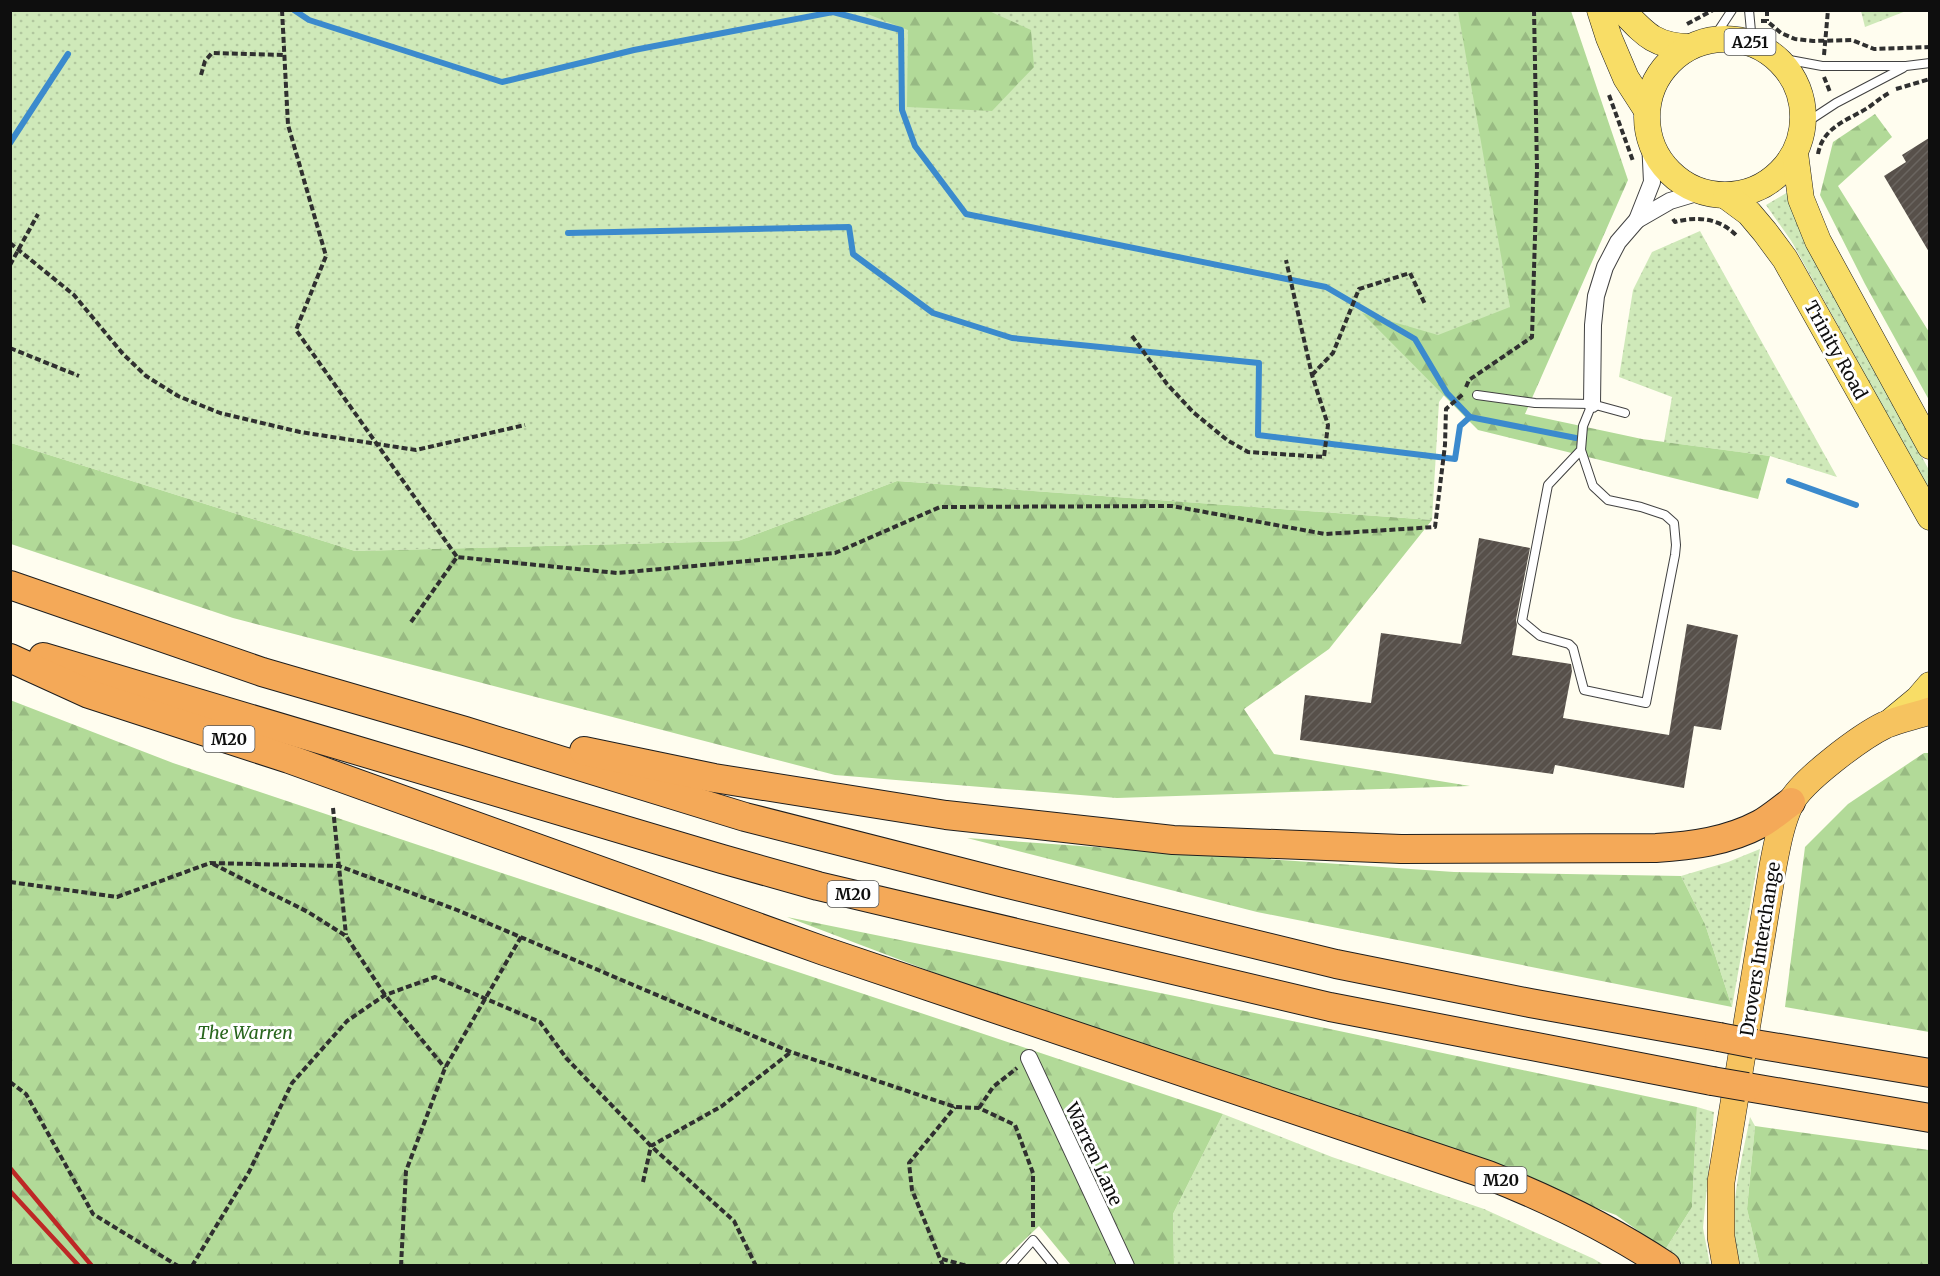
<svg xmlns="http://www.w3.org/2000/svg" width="1940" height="1276" viewBox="0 0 1940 1276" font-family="Merriweather,serif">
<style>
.grass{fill:url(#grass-dots)}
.forest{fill:url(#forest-firs)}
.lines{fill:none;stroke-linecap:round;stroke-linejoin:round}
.stream{stroke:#3b8acd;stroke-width:6}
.building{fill:url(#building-hatch)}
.service-casing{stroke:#414141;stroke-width:10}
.minor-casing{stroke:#414141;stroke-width:18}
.primary-casing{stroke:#1f1f1f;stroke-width:27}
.trunk-casing{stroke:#1f1f1f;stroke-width:28}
.motorway-casing{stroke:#1f1f1f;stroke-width:30}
.path{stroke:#303030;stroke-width:4;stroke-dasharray:6 3;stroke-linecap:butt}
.service{stroke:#fff;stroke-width:8}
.minor{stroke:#fff;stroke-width:16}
.primary{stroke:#f8dd66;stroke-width:26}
.trunk{stroke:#f6c35f;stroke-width:27}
.motorway{stroke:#f4a958;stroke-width:28}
.rail{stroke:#be2826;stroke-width:4.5}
.motorway-bridge-casing{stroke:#1f1f1f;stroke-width:30;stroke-linecap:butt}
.motorway-bridge{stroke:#f4a958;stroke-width:28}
.labels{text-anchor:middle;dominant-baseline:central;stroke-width:6;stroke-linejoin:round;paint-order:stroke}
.shield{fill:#fff;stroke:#565656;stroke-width:1.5}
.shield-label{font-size:16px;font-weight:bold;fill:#0e0e0e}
.street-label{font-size:18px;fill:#0e0e0e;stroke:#fff}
.park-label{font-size:18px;font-style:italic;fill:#29661e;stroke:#fff}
</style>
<defs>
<pattern id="grass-dots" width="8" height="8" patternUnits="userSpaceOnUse" patternTransform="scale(1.5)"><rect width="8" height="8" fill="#cfe9b9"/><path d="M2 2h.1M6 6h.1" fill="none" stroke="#b1c79e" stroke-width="1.8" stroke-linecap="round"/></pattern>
<pattern id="forest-firs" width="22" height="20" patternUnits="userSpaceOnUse" patternTransform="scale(1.5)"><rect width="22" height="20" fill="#b2da98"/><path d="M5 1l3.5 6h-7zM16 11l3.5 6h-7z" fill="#98ba82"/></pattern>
<pattern id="building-hatch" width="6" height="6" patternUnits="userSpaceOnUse" patternTransform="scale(1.5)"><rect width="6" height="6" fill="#57504a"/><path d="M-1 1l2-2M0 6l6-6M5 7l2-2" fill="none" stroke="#6a6560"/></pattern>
</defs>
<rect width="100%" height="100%" fill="#fffdef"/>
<g class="grass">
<polygon points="11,11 1499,11 1510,307 1439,402 1432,520 897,481 738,541 355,551 11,443"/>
<polygon points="1861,11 1861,10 1906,11 1865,27"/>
<polygon points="1788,192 1802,236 1929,470 1929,491 1792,242 1766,205"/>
<polygon points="1700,231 1837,477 1770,456 1664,442 1672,397 1619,377 1633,290 1652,252"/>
<polygon points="1760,849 1732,1007 1705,924 1681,876 1728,862"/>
<polygon points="1697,1107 1714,1112 1703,1228 1710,1265 1683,1265 1665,1250 1692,1207"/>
<polygon points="1223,1114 1332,1157 1484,1209 1594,1259 1604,1265 1174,1265 1173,1214"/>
<path d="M 1750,1117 L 1755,1126 L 1747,1209 L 1760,1265 L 1740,1266 C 1725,1217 1741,1166 1750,1117 Z"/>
</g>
<g class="forest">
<polygon points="989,11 1031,30 1034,67 992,111 907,107 908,30 860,11"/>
<polygon points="1458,11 1571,11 1628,180 1525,414 1642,439 1770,456 1758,499 1478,430 1362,313 1438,335 1510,307"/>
<polygon points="1875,114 1892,137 1838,186 1929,332 1929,400 1865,284 1820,195 1833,142"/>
<polygon points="11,443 355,551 738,541 897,481 1432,520 1329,649 1244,709 1274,754 1470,786 1117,798 835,775 233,618 11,544"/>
<polygon points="10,700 173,763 1223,1114 1173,1214 1174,1265 1071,1265 1039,1226 997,1266 11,1265"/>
<polygon points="1924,753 1930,753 1929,1032 1785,1007 1805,847 1848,804"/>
<polygon points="967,838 1454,872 1681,876 1705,924 1732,1007 1257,912"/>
<polygon points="787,917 1175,996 1697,1107 1692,1207 1665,1250 1616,1215 1210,1066 993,995"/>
<polygon points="1755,1126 1929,1150 1929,1265 1760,1265 1747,1209"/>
</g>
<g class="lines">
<g class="stream">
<polyline points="294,10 309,20 502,82 634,50 833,12 901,30 902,110 915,146 966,214 1326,287 1415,339 1447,393 1470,417 1576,438"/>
<polyline points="10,143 68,54"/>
<polyline points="568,233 849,227 853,254 933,313 1012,338 1259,363 1258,435 1455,459 1460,426 1470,417"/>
<polyline points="1789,481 1856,505"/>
</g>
</g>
<g class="building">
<polygon points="1929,138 1929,252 1884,176 1906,162 1902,155"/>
<polygon points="1479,538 1530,548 1516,620 1517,625 1512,655 1571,664 1572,671 1563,718 1669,735 1687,624 1738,635 1721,730 1694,726 1684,788 1555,765 1553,774 1300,740 1305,695 1371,703 1381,633 1461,644"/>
</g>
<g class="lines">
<g class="service-casing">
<g id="service">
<polyline points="1749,10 1752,42"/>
<polyline points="1713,39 1732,10"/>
<polyline points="1779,58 1822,66 1906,66 1930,63"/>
<polyline points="1804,124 1836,103 1903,68"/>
<polyline points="1477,395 1535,403 1592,404 1625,413"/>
<polyline points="1581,450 1548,485 1522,621 1540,636 1569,644 1573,648 1584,690 1646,703 1675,555 1676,545 1674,523 1665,515 1641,507 1608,500 1593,486 1581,450 1583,426 1592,404"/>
<polyline points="1010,1266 1033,1240 1054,1266"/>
</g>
</g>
<g class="minor-casing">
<g id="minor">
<polyline points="1637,220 1670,201 1700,192"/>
<polyline points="1592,404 1593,325 1596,296 1605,267 1618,242 1637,220 1652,182 1650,140"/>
<polyline points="1029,1058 1126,1266"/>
</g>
</g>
<g class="primary-casing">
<g id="primary">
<polyline points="1600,10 1609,38 1626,78 1646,109"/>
<path d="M 1622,10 C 1645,34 1654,46 1689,47"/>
<circle cx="1725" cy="117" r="78"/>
<polyline points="1795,153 1801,199 1818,241 1930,446"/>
<polyline points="1726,196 1749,213 1765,232 1785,259 1930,517"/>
<polyline points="1889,723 1918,699 1930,685"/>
</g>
</g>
<g class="trunk-casing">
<path id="trunk" d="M 1726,1266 L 1721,1237 L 1721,1182 L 1773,866 C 1777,845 1781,823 1790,804 C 1801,781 1862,736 1885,725 C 1899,719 1915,716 1930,711"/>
</g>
<g class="motorway-casing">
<g id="motorway">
<polyline points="10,585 262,672 465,731 745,817 1000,882 1336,964 1530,1003 1719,1037"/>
<polyline points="43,657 722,859 818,886 1330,1007 1712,1081"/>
<path d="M 10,658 L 89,694 L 289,759 L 824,951 L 1488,1175 C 1551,1200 1609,1228 1666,1266"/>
<path d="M 584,751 L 714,778 L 946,815 L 1173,840 L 1401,849 L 1656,848 C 1692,846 1728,841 1760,824 C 1771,818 1781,809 1791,802"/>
<polyline points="1755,1044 1930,1073"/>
<polyline points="1747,1087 1930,1118"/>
</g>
</g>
<g class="path">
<polyline points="282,10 288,125 326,256 296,330 457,557"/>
<polyline points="1767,10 1767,21"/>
<polyline points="1761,21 1767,21 1781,33 1795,39 1813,41 1852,40 1874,49 1930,47"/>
<polyline points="1687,24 1713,10"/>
<polyline points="1824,55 1828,10"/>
<polyline points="201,75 205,61 212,53 285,55"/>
<polyline points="1824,77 1830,92"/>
<polyline points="1896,89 1930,79"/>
<polyline points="1609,95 1633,161"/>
<path d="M 1818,154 C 1823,126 1849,120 1869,107 C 1876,102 1882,97 1889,93"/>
<path d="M 1673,219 L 1675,222 C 1697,216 1719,218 1736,235"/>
<polyline points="10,243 74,295 123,354 146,376 178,396 220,413 300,432 416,450 525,425"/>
<polyline points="10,265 38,214"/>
<polyline points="1132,336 1167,384 1193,412 1227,440 1248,452 1324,457 1328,425 1312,375 1286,260"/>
<polyline points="10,348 79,376"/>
<polyline points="1312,375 1333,353 1359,289 1410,273 1425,304"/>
<polyline points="1466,387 1469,380 1532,337 1537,169 1534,10"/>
<polyline points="411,622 457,557 617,573 835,553 940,507 1172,506 1325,534 1435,527 1445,445 1446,409 1463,394"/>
<polyline points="333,808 346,935"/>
<polyline points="213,864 308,912 346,936 385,995 445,1068"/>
<polyline points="10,882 117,897 210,863 339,866 457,910 791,1052 955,1107 979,1108 1015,1125 1033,1173 1033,1230"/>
<polyline points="10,1082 26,1094 93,1214 178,1266"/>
<polyline points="979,1108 993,1087 1017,1068"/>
<polyline points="643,1182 651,1146 722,1106 791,1052"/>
<polyline points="942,1259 967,1266"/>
<polyline points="192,1266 249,1172 292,1083 347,1021 385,995 435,977 540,1022 567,1059 651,1146 734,1221 756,1266"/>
<polyline points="401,1266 406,1171 445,1068 521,937"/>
<polyline points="943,1266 912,1190 909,1163 955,1107"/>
</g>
<use href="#service" class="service"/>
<use href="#minor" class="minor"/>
<use href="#primary" class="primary"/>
<use href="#trunk" class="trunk"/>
<use href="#motorway" class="motorway"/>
<g class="rail">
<polyline points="10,1168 92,1266"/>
<polyline points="10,1191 79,1266"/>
</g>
<g class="motorway-bridge-casing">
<g id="motorway-bridge">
<polyline points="1719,1037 1755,1044"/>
<polyline points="1712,1081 1747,1087"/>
</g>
</g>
<use href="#motorway-bridge" class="motorway-bridge"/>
</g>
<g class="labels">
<g class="shield">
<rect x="1724.5" y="29" width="51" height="26" rx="4.5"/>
<rect x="203.5" y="726" width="51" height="26" rx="4.5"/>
<rect x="827.5" y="881" width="51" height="26" rx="4.5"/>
<rect x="1475.5" y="1167" width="51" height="26" rx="4.5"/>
</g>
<g class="shield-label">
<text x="1750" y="42">A251</text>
<text x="229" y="739">M20</text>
<text x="853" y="894">M20</text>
<text x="1501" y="1180">M20</text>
</g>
<g class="street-label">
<text transform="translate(1836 350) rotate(61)">Trinity Road</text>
<text transform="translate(1760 949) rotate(-81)">Drovers Interchange</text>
<text transform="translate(1094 1154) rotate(65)">Warren Lane</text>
</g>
<g class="park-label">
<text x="245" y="1032">The Warren</text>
</g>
</g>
<rect width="1940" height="1276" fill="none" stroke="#0e0e0e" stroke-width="24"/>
</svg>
